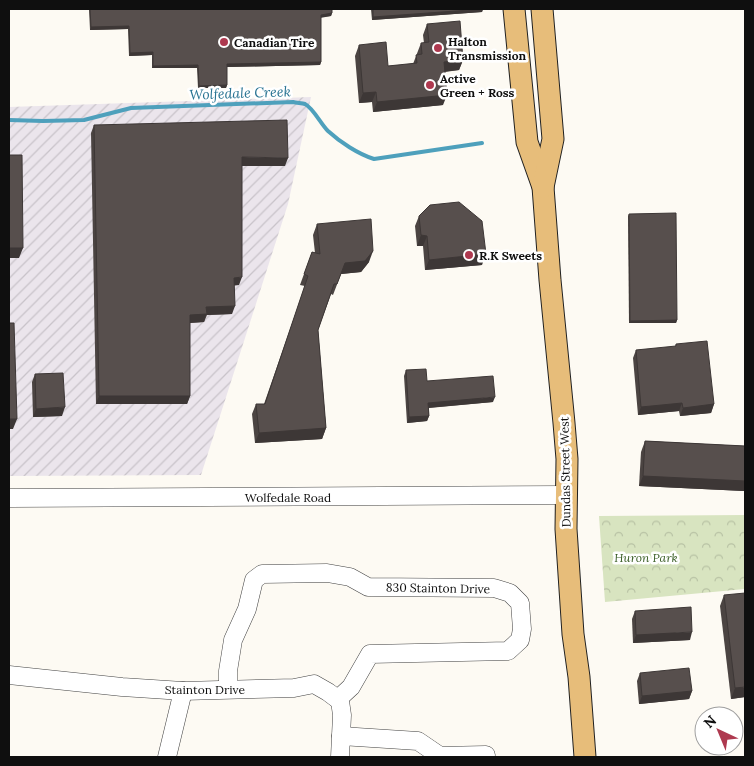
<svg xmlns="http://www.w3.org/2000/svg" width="754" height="766" viewBox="0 0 754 766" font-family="Lora,serif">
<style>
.industrial{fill:url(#industrial-furrows)}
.park{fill:url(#park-crowns)}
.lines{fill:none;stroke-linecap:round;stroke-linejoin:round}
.stream{stroke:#4ea0bc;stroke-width:4}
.minor-casing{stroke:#424242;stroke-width:19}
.major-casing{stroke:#202020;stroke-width:23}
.minor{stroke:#fff;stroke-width:18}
.major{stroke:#e7bd7a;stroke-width:21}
.wall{fill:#4b4442}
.shaded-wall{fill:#3d3736}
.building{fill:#574f4d;stroke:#3d3736}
.poi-dot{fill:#ae394f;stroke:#fff;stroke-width:2}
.labels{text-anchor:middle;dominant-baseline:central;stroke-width:5;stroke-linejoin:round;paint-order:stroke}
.poi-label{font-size:12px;font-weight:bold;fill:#0f0f0f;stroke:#fff;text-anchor:start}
.street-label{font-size:12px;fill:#0f0f0f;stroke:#fff}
.park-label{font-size:12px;font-style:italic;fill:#3b5f27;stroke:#fff}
.water-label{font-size:14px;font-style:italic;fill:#287392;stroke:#fff}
</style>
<defs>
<pattern id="industrial-furrows" width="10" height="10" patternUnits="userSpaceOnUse" patternTransform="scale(1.25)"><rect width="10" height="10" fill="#ebe5ec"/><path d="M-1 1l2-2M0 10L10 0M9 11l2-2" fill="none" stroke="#c8c3c9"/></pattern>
<pattern id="park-crowns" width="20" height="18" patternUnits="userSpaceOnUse" patternTransform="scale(1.25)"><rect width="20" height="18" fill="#d8e4c0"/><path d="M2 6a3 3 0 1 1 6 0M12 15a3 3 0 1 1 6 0" fill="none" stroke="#b8c2a4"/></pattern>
</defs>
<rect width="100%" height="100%" fill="#fdfaf3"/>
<polygon class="industrial" points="311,97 288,204 201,475 9,476 9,107"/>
<polygon class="park" points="745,515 745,589 605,602 599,516"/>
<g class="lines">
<path class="stream" d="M 9,120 L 43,121 L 84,120 L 131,108 L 293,102 C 297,103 302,103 305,104 C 313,108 321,124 328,131 C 340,142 358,154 374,159 L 482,143"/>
<g class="minor-casing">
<g id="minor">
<polyline points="9,498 566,495"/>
<polyline points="9,675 122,687 183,691 294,688 314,684 328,692 340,701 342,715 340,757"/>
<polyline points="228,689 228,671 233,640 247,609 254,580 262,574 327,573 350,577 368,587 494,588 510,593 520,603 522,629 520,640 508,651 370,654 351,687 338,699"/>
<polyline points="341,736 418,741 440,756 486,755 485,757"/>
<polyline points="167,757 183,691"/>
</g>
</g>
<g class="major-casing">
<g id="major">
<polyline points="514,9 527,142 543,187 550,280 564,423 567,459 566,529 573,634 579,677 585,757"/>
<polyline points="542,9 553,139 543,187"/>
</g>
</g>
<use href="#minor" class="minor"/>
<use href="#major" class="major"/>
</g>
<g class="wall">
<polygon points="89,9 332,9 332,13 331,16 321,17 321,62 320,65 227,67 227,85 226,88 198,88 197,68 152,68 152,55 129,56 128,29 90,30"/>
<polygon points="371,9 483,9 482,12 372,20"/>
<polygon points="427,24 463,60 459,70 445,72 443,105 373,112 372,102 359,103 355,56 359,45 388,66 413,64 421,43 424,43 423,35"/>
<polygon points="94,125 285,166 242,166 239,285 234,285 232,314 207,315 204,322 190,323 190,396 187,404 96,404 91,133"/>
<polygon points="629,214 677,320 676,323 629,323 628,216"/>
<polygon points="419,216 482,265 425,270 423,246 417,246 415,226"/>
<polygon points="317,224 369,262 361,272 341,274 333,295 331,294 318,330 326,428 322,439 255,443 252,414 256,404 264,404 305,286 300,285 312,252 315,253 313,235"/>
<polygon points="676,344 714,404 711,413 680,416 679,411 638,415 633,358 636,350 675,347"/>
<polygon points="745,345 745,374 744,350"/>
<polygon points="406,370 427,381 493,402 429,408 429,416 427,421 407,423 404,376"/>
<polygon points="35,374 62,416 33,417 32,382"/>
<polygon points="645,441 745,446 745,489 744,491 639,486 641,452"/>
<polygon points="724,595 745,697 731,699 720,606"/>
<polygon points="635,611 690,640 633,643 632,619"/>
<polygon points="640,673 692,691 689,699 639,704 637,681"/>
</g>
<g class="shaded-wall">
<polygon points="483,9 482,12 372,20 373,17"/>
<polygon points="332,13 331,16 320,18 321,15"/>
<polygon points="129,26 128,29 90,30 91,27"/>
<polygon points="153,52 152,55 129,56 130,53"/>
<polygon points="463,60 459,70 440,72 444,62"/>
<polygon points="321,62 320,65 226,67 227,64"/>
<polygon points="198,65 197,68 152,68 153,66"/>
<polygon points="227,85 226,88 198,88 199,86"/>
<polygon points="376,92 372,102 359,103 363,93"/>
<polygon points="447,95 443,105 373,112 377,102"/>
<polygon points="242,157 288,158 285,166 240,166"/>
<polygon points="421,235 427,236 423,246 417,246"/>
<polygon points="9,248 23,248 19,258 9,258"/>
<polygon points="373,251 369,262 361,272 341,274 345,263"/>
<polygon points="486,254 482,265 425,270 429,260"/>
<polygon points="242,277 239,285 231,286 234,278"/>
<polygon points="235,306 232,314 206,315 204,322 187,323 190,315 206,307"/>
<polygon points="677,320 676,323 629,323 630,321"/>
<polygon points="99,396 190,396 187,404 96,404"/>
<polygon points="495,397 493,402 426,408 428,403"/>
<polygon points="682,403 679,411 638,415 641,407"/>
<polygon points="714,404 711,413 680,416 683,408"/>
<polygon points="65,407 62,416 33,417 36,409"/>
<polygon points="429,416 427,421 407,423 409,417"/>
<polygon points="9,419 17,419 13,429 9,429"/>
<polygon points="326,428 322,439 255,443 259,433"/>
<polygon points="643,476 745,481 745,489 744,491 639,486"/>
<polygon points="692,632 690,640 633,643 636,635"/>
<polygon points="745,687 745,697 731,699 735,688"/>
<polygon points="692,691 689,699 639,704 642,696"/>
</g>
<g class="building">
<polygon points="90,9 332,9 332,13 321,15 321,62 227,64 227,85 199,86 198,65 153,66 153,52 130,53 129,26 91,27"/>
<polygon points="373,9 483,9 373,17"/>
<polygon points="460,21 463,60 444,62 447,95 377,102 376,92 363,93 359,45 386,42 388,66 417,63 416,55 422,54 421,43 429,42 427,24"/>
<polygon points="287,120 288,158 242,157 242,277 234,278 235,306 206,307 207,314 190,315 190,396 99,396 94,125"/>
<polygon points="9,155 22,155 23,248 9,248"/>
<polygon points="459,202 482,221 486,254 429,260 427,236 421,235 419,216 430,205"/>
<polygon points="676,213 677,320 630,321 629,214"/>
<polygon points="371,219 373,251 365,261 345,263 337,284 334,284 318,330 326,428 259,433 256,404 265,404 308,276 304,274 312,252 320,254 317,224"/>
<polygon points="9,323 14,323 17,419 9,419"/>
<polygon points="707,341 714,404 683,408 682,403 641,407 636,350 676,346 676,344"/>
<polygon points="426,369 427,381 493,376 495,397 428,403 429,416 409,417 406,370"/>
<polygon points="63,373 65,407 36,409 35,374"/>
<polygon points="645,441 745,446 745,481 643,476"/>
<polygon points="745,593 745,687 735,688 724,595"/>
<polygon points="691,607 692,632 636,635 635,611"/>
<polygon points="689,668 692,691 642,696 640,673"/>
</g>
<g class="poi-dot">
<circle cx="224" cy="42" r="5"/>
<circle cx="438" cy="48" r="5"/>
<circle cx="430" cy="85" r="5"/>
<circle cx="469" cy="255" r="5"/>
</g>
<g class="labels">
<g class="poi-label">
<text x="448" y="41">Halton<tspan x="448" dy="14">Transmission</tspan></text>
<text x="234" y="42">Canadian Tire</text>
<text x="440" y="78">Active<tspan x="440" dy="14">Green + Ross</tspan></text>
<text x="479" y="255">R.K Sweets</text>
</g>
<g class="street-label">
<text transform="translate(565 472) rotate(-91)">Dundas Street West</text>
<text x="288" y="497">Wolfedale Road</text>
<text transform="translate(438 588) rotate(1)">830 Stainton Drive</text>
<text x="205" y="689">Stainton Drive</text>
</g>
<g class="park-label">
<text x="646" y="557">Huron Park</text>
</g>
<g class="water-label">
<text transform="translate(240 93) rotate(-2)">Wolfedale Creek</text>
</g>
</g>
<rect width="754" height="766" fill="none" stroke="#0f0f0f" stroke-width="20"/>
<g transform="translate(719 731) rotate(316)"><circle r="24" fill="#ffffff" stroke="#9f9f9f"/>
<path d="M0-4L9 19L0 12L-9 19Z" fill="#ae394f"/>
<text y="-8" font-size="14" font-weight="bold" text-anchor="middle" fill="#0f0f0f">N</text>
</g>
</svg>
